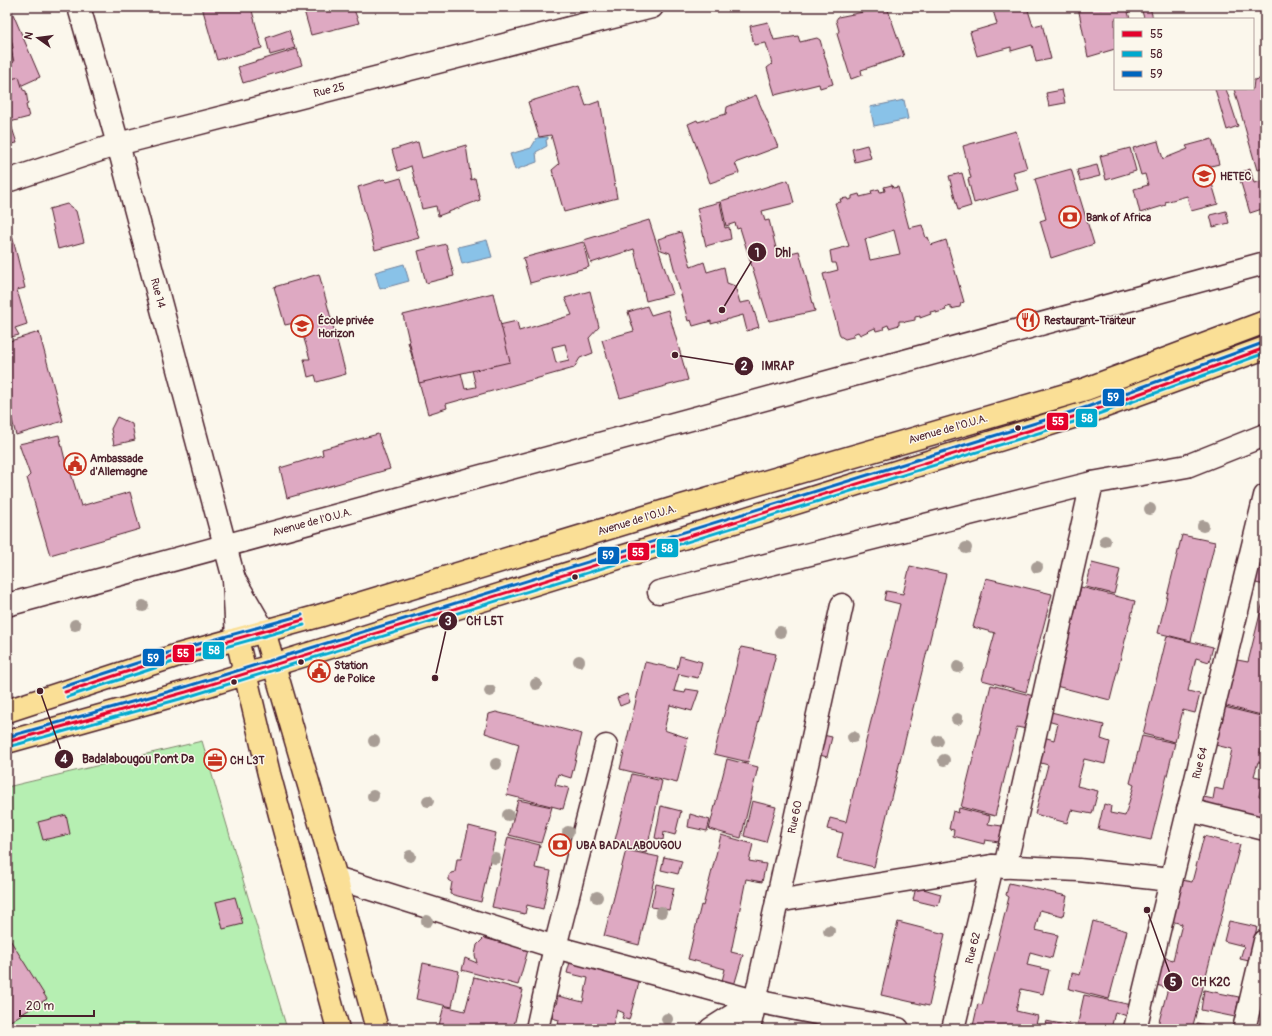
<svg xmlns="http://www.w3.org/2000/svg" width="1272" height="1036" viewBox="0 0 1272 1036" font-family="Pangolin,sans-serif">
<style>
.green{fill:#b6efb2;stroke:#80876e}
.water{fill:#89c2e8;stroke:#70819c}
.building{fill:#dea9c2;stroke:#4a1f2b;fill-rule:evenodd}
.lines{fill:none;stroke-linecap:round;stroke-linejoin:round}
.minor-casing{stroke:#4a1f2b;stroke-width:25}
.major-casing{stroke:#4a1f2b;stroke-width:25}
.minor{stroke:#fbf7ec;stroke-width:22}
.major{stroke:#fadf96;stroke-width:22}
.bus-1-casing{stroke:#fbf7ec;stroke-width:6}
.bus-2-casing{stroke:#fbf7ec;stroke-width:6}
.bus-3-casing{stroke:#fbf7ec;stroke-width:6}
.bus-1{stroke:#e4002b;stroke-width:3}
.bus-2{stroke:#00a9ce;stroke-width:3}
.bus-3{stroke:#0065bd;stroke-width:3}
.tree{fill:#a89d95}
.bus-dot{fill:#4a1f2b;stroke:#fbf7ec;stroke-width:1.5}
.labels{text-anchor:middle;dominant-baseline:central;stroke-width:3;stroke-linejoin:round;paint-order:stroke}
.street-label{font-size:11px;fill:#4a1f2b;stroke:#fbf7ec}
.poi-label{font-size:11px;font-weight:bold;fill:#4a1f2b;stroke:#fbf7ec;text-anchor:start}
.leader{fill:none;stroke:#4a1f2b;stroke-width:1.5}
.callout-dot{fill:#4a1f2b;stroke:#fbf7ec;stroke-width:1.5}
.mark-label{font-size:12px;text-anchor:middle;font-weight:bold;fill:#fff}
.callout-label{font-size:12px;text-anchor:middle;font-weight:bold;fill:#4a1f2b;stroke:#fbf7ec;stroke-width:3;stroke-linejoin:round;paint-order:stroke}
.line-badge{stroke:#fbf7ec;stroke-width:1.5}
.badge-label{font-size:11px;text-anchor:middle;font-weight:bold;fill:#fff}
</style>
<rect width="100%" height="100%" fill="#fbf7ec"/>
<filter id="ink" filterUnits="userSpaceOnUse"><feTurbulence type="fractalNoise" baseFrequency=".025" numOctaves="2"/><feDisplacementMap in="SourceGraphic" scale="8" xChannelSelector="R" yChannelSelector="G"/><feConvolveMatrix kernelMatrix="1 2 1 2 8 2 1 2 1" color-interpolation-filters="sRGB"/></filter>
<g filter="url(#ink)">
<polygon class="green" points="202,741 287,1029 7,1029 7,787"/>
<g class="water">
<polygon points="904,100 908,119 874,126 870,107"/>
<polygon points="548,137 548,139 546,140 547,146 536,152 537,162 515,170 510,154 531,148 537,138"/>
<polygon points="487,240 492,257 462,264 458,247"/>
<polygon points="404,264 409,281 380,289 375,272"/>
</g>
<g class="building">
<polygon points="7,7 10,7 40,77 7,92"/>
<polygon points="202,7 251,7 262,48 217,60"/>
<polygon points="303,7 353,7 359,23 311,35"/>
<polygon points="878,7 887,7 904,56 861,70 862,75 851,79 837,34 839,31 836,20 838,17 878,9"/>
<polygon points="992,7 1027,7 1033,26 1042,24 1051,59 1036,62 1032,45 1011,51 1011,47 977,56 970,32 997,24"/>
<polygon points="1078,7 1099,7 1100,9 1108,7 1150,7 1153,19 1141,19 1144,18 1141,8 1128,12 1130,19 1115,19 1115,49 1088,57"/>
<polygon points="768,22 774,40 798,36 800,42 817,38 820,40 833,84 820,88 819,84 775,95 767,68 772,64 766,43 754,45 750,26"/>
<polygon points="289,30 295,48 270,55 266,38"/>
<polygon points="10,33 13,48 11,49 14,62 9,64 7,62 7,34"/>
<polygon points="297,49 302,65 243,83 238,67"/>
<polygon points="19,77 23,90 26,91 28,104 26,105 29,117 10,122 17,143 7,145 7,109 10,109 7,99 7,82 11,81 11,79"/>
<polygon points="1265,78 1265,168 1257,170 1234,89 1253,89 1254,80"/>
<polygon points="579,86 586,106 600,101 617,198 564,212 552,170 559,164 551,135 539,137 528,102"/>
<polygon points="1215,89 1226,89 1238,126 1227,130"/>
<polygon points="1062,90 1065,103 1049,106 1046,93"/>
<polygon points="756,95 778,147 735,163 739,173 710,183 688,124 697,120 698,122 726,114 727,107"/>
<polygon points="1016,131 1027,168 1013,172 1018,190 974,203 968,179 971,178 963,146"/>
<polygon points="1212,139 1219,164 1203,168 1205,179 1210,177 1218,204 1191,211 1187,196 1165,202 1166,205 1140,213 1134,189 1148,185 1145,174 1141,175 1133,148 1158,141 1163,159 1188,149 1186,146"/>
<polygon points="418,142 422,158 466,145 471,180 475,178 480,200 438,216 436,206 422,209 411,166 398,171 392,150"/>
<polygon points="867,145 871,158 855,162 852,149"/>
<polygon points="1130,148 1136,171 1106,180 1100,156"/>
<polygon points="1097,165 1100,176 1080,181 1077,170"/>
<polygon points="1071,169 1094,244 1051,258 1040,221 1046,219 1035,179"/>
<polygon points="1250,169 1254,183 1265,180 1265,208 1250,213 1238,173"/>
<polygon points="962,173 971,206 958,210 949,176"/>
<polygon points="401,178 419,238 375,250 358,187 384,179 387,182"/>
<polygon points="788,180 794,203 762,211 765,221 769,220 778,256 799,251 815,311 769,321 740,228 737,229 735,223 726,226 721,201"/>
<path d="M 892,185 L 893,188 L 898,187 L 909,228 L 922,225 L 926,238 L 928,237 L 931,245 L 946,240 L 964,302 L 961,303 L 960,307 L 951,309 L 951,306 L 945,308 L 946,310 L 936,313 L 936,311 L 930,312 L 931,314 L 920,318 L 920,316 L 915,317 L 915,320 L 905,322 L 904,321 L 899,321 L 899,325 L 889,328 L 888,325 L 883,327 L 884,329 L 876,331 L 875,328 L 860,335 L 858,332 L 853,334 L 853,337 L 845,339 L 840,336 L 823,274 L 838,270 L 836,263 L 832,263 L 830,251 L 849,246 L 835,203 L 841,202 L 840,199 L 847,198 L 848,200 L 852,199 L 852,196 L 859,194 L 860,197 L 872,194 L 871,191 L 879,189 L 880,192 L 885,191 L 884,187 ZM 894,230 L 900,254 L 870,260 L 865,239 Z"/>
<polygon points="720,202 725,228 729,227 731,239 706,246 697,208"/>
<polygon points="67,204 76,211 84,242 58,249 49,209"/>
<polygon points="1226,211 1229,223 1213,227 1210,215"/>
<polygon points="649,220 673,294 646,301 634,249 591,263 584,240"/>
<polygon points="681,232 691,267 704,262 707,272 724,267 727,283 735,286 740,303 751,301 759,327 747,331 743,315 711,324 711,321 693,326 691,320 688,321 670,253 661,250 658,239"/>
<polygon points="12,235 25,288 17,290 27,324 15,328 19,335 7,338 7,236"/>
<polygon points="583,242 589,267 530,283 523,258"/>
<polygon points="446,244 454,276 426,283 418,251"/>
<polygon points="319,274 346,374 317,382 315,375 308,377 304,359 310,359 299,322 285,325 274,287"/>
<path d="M 590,291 L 599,327 L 589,338 L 593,353 L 580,358 L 574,368 L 446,404 L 447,408 L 428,414 L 408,342 L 433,335 L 438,352 L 490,339 L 486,328 L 517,321 L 519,331 L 572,315 L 565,298 ZM 565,344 L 569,360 L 556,363 L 552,347 ZM 472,370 L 476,387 L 465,389 L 461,373 Z"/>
<polygon points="493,293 510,362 419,383 403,315"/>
<polygon points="647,306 651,315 668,310 688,380 620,398 602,340 634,331 628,312"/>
<polygon points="39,332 63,421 16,435 7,401 7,342"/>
<polygon points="117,417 132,424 135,440 114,445 111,429"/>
<polygon points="378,434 390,469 287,498 280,468 323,455 322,449"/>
<polygon points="59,435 67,468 69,467 81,506 130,492 140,529 50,555 27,478 30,475 19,444"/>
<polygon points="1265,511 1265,585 1251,582"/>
<polygon points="1182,535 1215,542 1191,641 1158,633"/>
<polygon points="1092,563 1120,570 1114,594 1086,587"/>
<polygon points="910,566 946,574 874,867 837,858 843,833 827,829 830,818 846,822 900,604 884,600 886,591 903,594"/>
<polygon points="986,578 1052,594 1026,692 982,680 995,633 973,627"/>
<polygon points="1081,587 1135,601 1110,700 1056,686"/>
<polygon points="1265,594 1265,716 1222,705 1232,659 1248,662"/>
<polygon points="1167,636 1213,647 1209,662 1196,658 1188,691 1200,694 1195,713 1183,710 1175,742 1143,734"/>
<polygon points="741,647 776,654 748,762 714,754"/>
<polygon points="680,656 702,662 698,678 679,674 674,691 685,693 686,689 699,691 692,711 670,705 664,730 688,738 677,783 620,769 645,662 677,669"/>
<polygon points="991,685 1034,696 1026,729 1017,727 995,816 961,807"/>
<polygon points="627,694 630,702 620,706 617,698"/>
<polygon points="1220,706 1265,717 1265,743 1263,742 1260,753 1265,756 1263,763 1258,762 1254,776 1263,778 1259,796 1265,797 1265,825 1197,807 1199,796 1213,799 1215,788 1223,790 1232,749 1211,744"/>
<polygon points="1047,711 1104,725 1101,739 1110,742 1105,764 1084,759 1077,786 1098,791 1092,814 1071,810 1067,823 1035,814 1048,765 1034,761 1040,736 1054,740 1058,724 1044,720"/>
<polygon points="496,712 582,734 571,778 558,774 555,785 569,788 563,809 507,795 519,744 485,733 489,714"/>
<polygon points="818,734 832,737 827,757 813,753"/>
<polygon points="1142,736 1175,743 1151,840 1098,829 1104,804 1111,806 1110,813 1125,816 1134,785 1130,783"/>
<polygon points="727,759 758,767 741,838 709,829"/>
<polygon points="632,774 662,781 646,853 614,844"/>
<polygon points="518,800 552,807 541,843 509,835"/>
<polygon points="752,801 776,807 766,842 744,836"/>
<polygon points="661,806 681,811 675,835 664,832 663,840 655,838"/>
<polygon points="959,808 990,816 988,824 1002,826 999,842 985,840 984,844 953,836 954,830 949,829 953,811 958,813"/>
<polygon points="690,814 710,820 707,831 688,827"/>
<polygon points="66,815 70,834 43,840 38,822"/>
<polygon points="469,826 496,833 481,902 450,894 452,882 449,880 449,876 451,873 455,872 457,859 461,859"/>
<polygon points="721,835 753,844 749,861 766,864 762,882 746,879 731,952 743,955 733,989 721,985 725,969 688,959 701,905 703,906"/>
<polygon points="1204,836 1240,845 1192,1029 1157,1029 1168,988 1156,985 1163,957 1173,960 1182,924 1171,921 1182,880 1192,882"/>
<polygon points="508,837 540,845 535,868 551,871 543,909 527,905 525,914 492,907"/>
<polygon points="626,850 659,857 639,945 604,936"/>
<polygon points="664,857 682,861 678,874 661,870"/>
<polygon points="1009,883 1067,896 1063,916 1040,910 1035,930 1058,935 1052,958 1030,952 1027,965 1049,970 1043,994 1021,989 1016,1011 1038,1016 1035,1029 986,1029 973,1026 978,1004 982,1005 1009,897 1006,895"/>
<polygon points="656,884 674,888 669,910 651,907"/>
<polygon points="916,887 941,894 938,906 913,900"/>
<polygon points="235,897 243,924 223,929 216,902"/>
<polygon points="1093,921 1127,931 1109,999 1069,989 1072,973 1080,975"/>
<polygon points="1229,921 1257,927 1249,961 1240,959 1244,946 1224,941"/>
<polygon points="898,922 945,934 929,1006 881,995"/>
<polygon points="7,935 47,999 7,1023"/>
<polygon points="484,938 528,950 518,985 462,970 465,958 477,963 475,955 477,945"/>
<polygon points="570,962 640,979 629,1020 622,1018 624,1013 617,1010 612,1029 557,1029 559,1020 552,1018 553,1014 550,1013 552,1005 556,1005 558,996 583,1002 588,978 567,973"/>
<polygon points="423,963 459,971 452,1007 416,999"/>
<polygon points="474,977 523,990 513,1029 438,1029 444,1006 465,1011"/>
<polygon points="1204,990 1239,997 1235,1017 1201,1010"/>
<polygon points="1084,995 1132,1005 1130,1017 1115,1012 1111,1029 1044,1029 1046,1021 1077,1027"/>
<polygon points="1197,1023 1226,1029 1196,1029"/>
</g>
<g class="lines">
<g class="minor-casing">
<g id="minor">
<polyline points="79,7 118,144 234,579"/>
<polyline points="7,181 118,144 652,7"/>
<polyline points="659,592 1092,483 1187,466 1265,435"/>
<polyline points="7,605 1265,263"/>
<polyline points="237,639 234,579 264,631"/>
<polyline points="1188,810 1265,829"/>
<polyline points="1005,867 1092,483"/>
<polyline points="336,878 555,947 755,1001 898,1029"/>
<polyline points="777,901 992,866 1079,870 1171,880"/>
<polyline points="537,1029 555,947 606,746"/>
<polyline points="711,1029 755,1001"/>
<polyline points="749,1029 842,605"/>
<polyline points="953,1029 992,866"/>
<polyline points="1135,1029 1265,496"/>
<polyline points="1244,1029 1265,941"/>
</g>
</g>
<g class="major-casing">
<g id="major">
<polyline points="264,631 336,878 377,1029"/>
<polyline points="237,639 269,774 338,1029"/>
<polyline points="7,711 178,655 319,616 675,508 1086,389 1265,322"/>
<polyline points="7,742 186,692 1089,412 1265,348"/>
</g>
</g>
<use href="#minor" class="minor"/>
<use href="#major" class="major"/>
<g class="bus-1-casing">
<g id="bus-1">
<polyline points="65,692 178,655 303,620"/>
<polyline points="7,742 186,692 1089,412 1265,348"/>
</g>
</g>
<g class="bus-2-casing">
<g id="bus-2">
<polyline points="67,697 179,660 304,625"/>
<polyline points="8,747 187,697 1090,417 1265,353"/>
</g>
</g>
<g class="bus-3-casing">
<g id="bus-3">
<polyline points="63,687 177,650 302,615"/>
<polyline points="7,737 185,687 1087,407 1263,343"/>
</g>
</g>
<use href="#bus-1" class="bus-1"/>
<use href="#bus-2" class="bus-2"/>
<use href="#bus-3" class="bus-3"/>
</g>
<g class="tree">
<circle cx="1150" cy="509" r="6"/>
<circle cx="1203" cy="526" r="6"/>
<circle cx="1105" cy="541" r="6"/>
<circle cx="966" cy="548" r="6"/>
<circle cx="1037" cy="567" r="6"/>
<circle cx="143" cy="606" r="6"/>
<circle cx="75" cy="625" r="6"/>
<circle cx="780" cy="632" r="6"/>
<circle cx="579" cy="661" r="6"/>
<circle cx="958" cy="667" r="6"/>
<circle cx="536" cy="684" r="6"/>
<circle cx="490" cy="691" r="6"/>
<circle cx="957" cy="719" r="6"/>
<circle cx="853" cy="737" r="6"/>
<circle cx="374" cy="741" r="6"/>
<circle cx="938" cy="741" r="6"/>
<circle cx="944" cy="760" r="6"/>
<circle cx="496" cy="764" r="6"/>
<circle cx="373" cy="796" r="6"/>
<circle cx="428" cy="801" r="6"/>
<circle cx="508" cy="815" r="6"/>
<circle cx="568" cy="832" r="6"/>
<circle cx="410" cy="856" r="6"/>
<circle cx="495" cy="858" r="6"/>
<circle cx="597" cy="897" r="6"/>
<circle cx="661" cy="912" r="6"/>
<circle cx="427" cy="921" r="6"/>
<circle cx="829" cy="931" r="6"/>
<circle cx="667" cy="1019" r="6"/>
</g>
</g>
<defs>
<g id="university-ring" transform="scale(1.15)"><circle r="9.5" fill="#fbf7ec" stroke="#c8321e" stroke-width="1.5"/><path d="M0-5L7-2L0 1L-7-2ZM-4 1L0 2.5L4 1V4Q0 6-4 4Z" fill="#c8321e"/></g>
<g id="bank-ring" transform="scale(1.15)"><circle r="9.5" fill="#fbf7ec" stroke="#c8321e" stroke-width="1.5"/><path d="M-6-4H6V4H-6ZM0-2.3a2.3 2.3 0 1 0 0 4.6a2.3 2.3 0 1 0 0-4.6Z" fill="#c8321e"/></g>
<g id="restaurant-ring" transform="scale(1.15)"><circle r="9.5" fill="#fbf7ec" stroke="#c8321e" stroke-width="1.5"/><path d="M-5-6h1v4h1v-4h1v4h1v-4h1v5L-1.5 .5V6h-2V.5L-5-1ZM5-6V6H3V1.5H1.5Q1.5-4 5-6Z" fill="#c8321e"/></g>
<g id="school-ring" transform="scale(1.15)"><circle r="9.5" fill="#fbf7ec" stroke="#c8321e" stroke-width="1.5"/><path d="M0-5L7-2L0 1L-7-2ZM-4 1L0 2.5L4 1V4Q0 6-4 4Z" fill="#c8321e"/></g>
<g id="civic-ring" transform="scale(1.15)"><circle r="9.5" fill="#fbf7ec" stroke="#c8321e" stroke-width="1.5"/><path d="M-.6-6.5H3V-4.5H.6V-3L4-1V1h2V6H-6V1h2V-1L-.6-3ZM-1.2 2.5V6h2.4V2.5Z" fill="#c8321e"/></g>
<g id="office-ring" transform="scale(1.15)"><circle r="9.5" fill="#fbf7ec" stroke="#c8321e" stroke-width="1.5"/><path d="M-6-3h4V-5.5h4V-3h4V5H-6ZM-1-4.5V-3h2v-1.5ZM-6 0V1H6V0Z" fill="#c8321e"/></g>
</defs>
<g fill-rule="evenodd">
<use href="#university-ring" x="1204" y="176"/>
<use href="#bank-ring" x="1070" y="217"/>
<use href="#restaurant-ring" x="1028" y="320"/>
<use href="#school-ring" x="302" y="326"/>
<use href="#civic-ring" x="75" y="464"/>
<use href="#civic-ring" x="319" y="671"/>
<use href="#office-ring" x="215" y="760"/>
<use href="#bank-ring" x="560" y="845"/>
</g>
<g class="bus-dot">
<circle cx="1018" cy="428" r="3.5"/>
<circle cx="575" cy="577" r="3.5"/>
<circle cx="301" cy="662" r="3.5"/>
<circle cx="234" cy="682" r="3.5"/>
</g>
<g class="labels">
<g class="street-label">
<text transform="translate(329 90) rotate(-14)">Rue 25</text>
<text transform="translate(158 293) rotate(75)">Rue 14</text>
<text transform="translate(948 429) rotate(-16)">Avenue de l'O.U.A.</text>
<text transform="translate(637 520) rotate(-17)">Avenue de l'O.U.A.</text>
<text transform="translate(312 522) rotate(-15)">Avenue de l'O.U.A.</text>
<text transform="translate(1200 763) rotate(-76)">Rue 64</text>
<text transform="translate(795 817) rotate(-78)">Rue 60</text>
<text transform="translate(973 948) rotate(-76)">Rue 62</text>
</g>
<g class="poi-label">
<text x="1220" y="176">HETEC</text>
<text x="1086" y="217">Bank of Africa</text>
<text x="318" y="320">École privée<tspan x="318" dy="13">Horizon</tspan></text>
<text x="1044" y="320">Restaurant-Traiteur</text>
<text x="90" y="458">Ambassade<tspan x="90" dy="13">d'Allemagne</tspan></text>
<text x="334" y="665">Station<tspan x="334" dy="13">de Police</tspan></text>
<text x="230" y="760">CH L3T</text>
<text x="576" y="845">UBA BADALABOUGOU</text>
</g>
</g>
<path class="leader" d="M722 310L757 252M675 355L744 366M435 678L448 621M40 691L64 759M1147 910L1173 982"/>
<g class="callout-dot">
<circle cx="722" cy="310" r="4"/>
<circle cx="675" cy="355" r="4"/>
<circle cx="435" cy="678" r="4"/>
<circle cx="40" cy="691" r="4"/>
<circle cx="1147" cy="910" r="4"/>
<circle cx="757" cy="252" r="10"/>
<circle cx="744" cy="366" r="10"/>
<circle cx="448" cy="621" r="10"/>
<circle cx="64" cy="759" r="10"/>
<circle cx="1173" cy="982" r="10"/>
</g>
<g class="mark-label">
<text x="757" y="257">1</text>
<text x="744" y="370">2</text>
<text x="448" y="625">3</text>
<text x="64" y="763">4</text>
<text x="1173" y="986">5</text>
</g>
<g class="callout-label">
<text x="783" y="257">Dhl</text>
<text x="778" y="370">IMRAP</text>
<text x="485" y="625">CH L5T</text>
<text x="138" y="763">Badalabougou Pont Da</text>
<text x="1211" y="986">CH K2C</text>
</g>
<g class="line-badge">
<rect x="1102" y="388" width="23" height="19" rx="4" fill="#0065bd"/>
<rect x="1075" y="408" width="23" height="20" rx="4" fill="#00a9ce"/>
<rect x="1046" y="412" width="23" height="19" rx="4" fill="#e4002b"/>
<rect x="656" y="538" width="23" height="20" rx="4" fill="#00a9ce"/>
<rect x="627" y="542" width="23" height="19" rx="4" fill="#e4002b"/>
<rect x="597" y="546" width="23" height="19" rx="4" fill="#0065bd"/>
<rect x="202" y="641" width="23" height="19" rx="4" fill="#00a9ce"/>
<rect x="172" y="644" width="23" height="19" rx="4" fill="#e4002b"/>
<rect x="142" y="648" width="23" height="19" rx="4" fill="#0065bd"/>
</g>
<g class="badge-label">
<text x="1113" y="401">59</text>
<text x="1087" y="422">58</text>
<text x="1058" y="425">55</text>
<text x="667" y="552">58</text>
<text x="638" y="556">55</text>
<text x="608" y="559">59</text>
<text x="214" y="654">58</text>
<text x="183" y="657">55</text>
<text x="153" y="662">59</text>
</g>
<rect width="1272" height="1036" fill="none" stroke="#fbf7ec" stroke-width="24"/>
<rect x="12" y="12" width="1248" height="1012" fill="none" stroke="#4a1f2b" stroke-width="1.5" filter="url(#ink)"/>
<rect x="1114" y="18" width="140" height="72" fill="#fbf7ec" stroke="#b4a19f"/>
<rect x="1122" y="31" width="20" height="6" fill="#e4002b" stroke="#b4a19f"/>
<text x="1150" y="38" font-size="12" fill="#4a1f2b">55</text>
<rect x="1122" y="51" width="20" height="6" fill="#00a9ce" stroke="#b4a19f"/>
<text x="1150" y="58" font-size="12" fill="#4a1f2b">58</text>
<rect x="1122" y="71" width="20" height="6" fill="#0065bd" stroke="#b4a19f"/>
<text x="1150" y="78" font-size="12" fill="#4a1f2b">59</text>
<g transform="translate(38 38) rotate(284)" stroke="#fbf7ec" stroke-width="3" paint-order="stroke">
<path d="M0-3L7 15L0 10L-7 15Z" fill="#4a1f2b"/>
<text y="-6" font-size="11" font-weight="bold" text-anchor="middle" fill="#4a1f2b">N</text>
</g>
<path d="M20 1010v6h74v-6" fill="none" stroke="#4a1f2b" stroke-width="2"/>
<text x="26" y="1010" font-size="12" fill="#4a1f2b" stroke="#fbf7ec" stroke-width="3" paint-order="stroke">20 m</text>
</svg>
